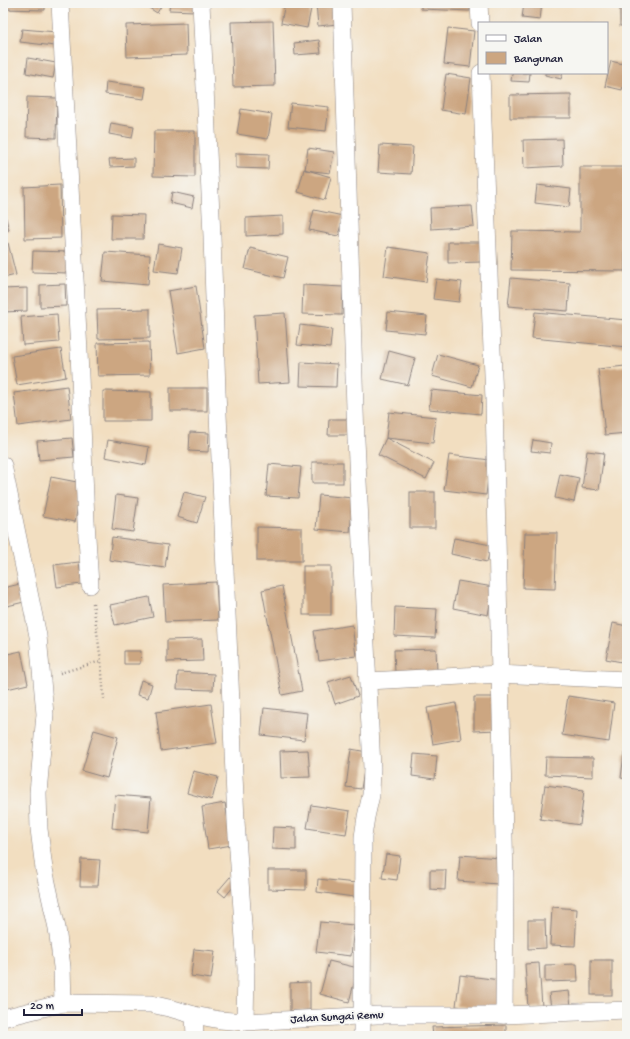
<svg xmlns="http://www.w3.org/2000/svg" width="630" height="1039" viewBox="0 0 630 1039" font-family="'Gochi Hand',sans-serif">
<style>
.building{fill:#cca681}
.lines{fill:none;stroke-linecap:round;stroke-linejoin:round}
.street-casing{stroke:#8a807e;stroke-width:18}
.path{stroke:#8a807e;stroke-width:2.5;stroke-dasharray:1 3;stroke-linecap:butt}
.street{stroke:#fff;stroke-width:17}
.labels{text-anchor:middle;dominant-baseline:central;stroke-width:4;stroke-linejoin:round;paint-order:stroke}
.street-label{font-size:12px;fill:#22223b;stroke:#f6f6f2}
</style>
<rect width="100%" height="100%" fill="#f6f6f2"/>
<filter id="ink" filterUnits="userSpaceOnUse"><feTurbulence type="fractalNoise" baseFrequency=".025" numOctaves="2"/><feDisplacementMap in="SourceGraphic" scale="8" xChannelSelector="R" yChannelSelector="G"/><feConvolveMatrix kernelMatrix="1 2 1 2 8 2 1 2 1" color-interpolation-filters="sRGB"/></filter>
<filter id="wash" filterUnits="userSpaceOnUse"><feTurbulence type="fractalNoise" baseFrequency=".012" numOctaves="4" result="noise"/><feDisplacementMap in="SourceGraphic" scale="16" xChannelSelector="R" yChannelSelector="G"/><feGaussianBlur stdDeviation="0.9" result="paint"/><feColorMatrix in="noise" values="0 0 0 0 0 0 0 0 0 0 0 0 0 0 0 0 0 1.4 0 .05"/><feComposite in="paint" operator="in"/></filter>
<g filter="url(#wash)">
<rect width="100%" height="100%" fill="#f2dec0"/>
<g id="blocks">
<g class="building">
<polygon points="3,3 45,3 45,10 3,9"/>
<polygon points="144,3 163,3 157,13 143,4"/>
<polygon points="170,3 195,3 195,11 169,10"/>
<polygon points="285,3 312,4 307,28 281,23"/>
<polygon points="316,3 336,3 338,24 318,26"/>
<polygon points="421,3 470,3 470,11 421,9"/>
<polygon points="524,3 542,3 540,20 522,18"/>
<rect x="620" y="6" width="7" height="20"/>
<polygon points="273,21 275,86 233,87 231,22"/>
<polygon points="186,23 187,55 127,57 126,25"/>
<polygon points="448,28 474,31 470,67 444,64"/>
<polygon points="22,29 56,32 55,46 20,42"/>
<polygon points="319,40 321,53 295,55 294,43"/>
<polygon points="28,58 56,63 53,78 26,73"/>
<polygon points="611,61 627,65 627,71 622,90 605,86"/>
<polygon points="512,73 530,73 529,82 511,81"/>
<polygon points="545,73 563,73 561,79 545,75"/>
<polygon points="446,74 471,78 466,114 441,110"/>
<polygon points="106,82 146,87 144,99 105,94"/>
<polygon points="571,94 571,118 510,118 510,95"/>
<polygon points="27,97 57,98 56,138 26,137"/>
<polygon points="291,103 329,107 326,131 288,127"/>
<polygon points="241,109 272,114 268,139 237,134"/>
<polygon points="111,123 134,127 132,138 109,134"/>
<polygon points="154,131 195,131 195,177 153,176"/>
<polygon points="562,139 563,166 524,168 523,140"/>
<polygon points="380,145 413,147 411,174 378,172"/>
<polygon points="308,148 334,152 330,173 305,170"/>
<polygon points="236,153 269,154 268,169 236,168"/>
<polygon points="134,158 134,166 110,167 109,159"/>
<polygon points="580,167 626,167 625,271 511,270 512,231 580,232"/>
<polygon points="304,169 331,177 325,200 298,192"/>
<polygon points="60,185 61,238 25,239 24,187"/>
<polygon points="537,185 571,189 569,207 535,203"/>
<polygon points="172,192 194,197 192,208 170,203"/>
<polygon points="472,206 474,226 431,229 430,208"/>
<polygon points="3,207 9,230 3,232"/>
<polygon points="314,210 343,216 338,236 309,230"/>
<polygon points="112,214 144,215 143,239 111,239"/>
<polygon points="283,216 283,234 246,236 246,218"/>
<polygon points="448,242 481,242 481,262 448,263"/>
<polygon points="8,243 16,275 3,278 3,245"/>
<polygon points="158,244 182,248 178,273 154,270"/>
<polygon points="388,247 430,253 426,282 384,276"/>
<polygon points="250,248 288,257 283,278 245,269"/>
<polygon points="33,251 69,252 69,273 32,272"/>
<polygon points="105,252 150,255 148,285 102,281"/>
<polygon points="511,278 570,283 568,311 508,306"/>
<polygon points="436,279 462,282 459,302 433,299"/>
<polygon points="65,284 66,306 40,307 40,285"/>
<polygon points="303,285 343,287 342,315 302,314"/>
<polygon points="196,286 205,348 178,353 168,291"/>
<polygon points="27,288 27,311 3,312 3,289"/>
<polygon points="150,309 150,338 98,339 97,310"/>
<polygon points="388,312 427,316 425,334 386,330"/>
<polygon points="535,312 627,320 627,347 532,338"/>
<polygon points="285,313 290,382 258,384 254,315"/>
<polygon points="57,314 59,342 23,345 21,317"/>
<polygon points="300,325 332,329 330,348 297,345"/>
<polygon points="149,342 150,375 98,376 97,343"/>
<polygon points="61,349 66,377 17,385 12,356"/>
<polygon points="389,351 415,358 408,385 382,379"/>
<polygon points="438,354 478,365 472,387 432,376"/>
<polygon points="301,362 337,364 336,387 300,386"/>
<polygon points="625,366 627,389 627,433 605,435 598,369"/>
<polygon points="67,386 71,419 18,426 14,393"/>
<rect x="170" y="388" width="37" height="23"/>
<polygon points="431,390 482,395 481,414 429,409"/>
<polygon points="103,391 151,392 151,421 103,421"/>
<polygon points="389,412 436,417 433,443 386,438"/>
<polygon points="329,419 348,419 348,435 328,435"/>
<polygon points="190,432 209,433 208,452 189,451"/>
<polygon points="72,438 74,457 39,460 37,441"/>
<polygon points="386,438 434,463 426,479 378,455"/>
<polygon points="108,440 149,447 146,465 105,457"/>
<polygon points="533,440 551,443 550,453 531,451"/>
<polygon points="587,451 604,453 599,490 582,488"/>
<polygon points="449,455 490,460 486,495 444,490"/>
<rect x="312" y="462" width="31" height="21"/>
<polygon points="269,464 301,467 298,498 266,496"/>
<polygon points="560,474 579,478 574,502 555,498"/>
<polygon points="51,477 82,483 75,522 43,516"/>
<polygon points="184,492 205,497 197,523 177,517"/>
<rect x="410" y="492" width="25" height="36"/>
<polygon points="116,495 138,498 133,532 112,529"/>
<polygon points="319,495 353,498 350,532 316,529"/>
<polygon points="257,527 302,528 302,561 257,561"/>
<polygon points="525,533 557,533 555,589 523,588"/>
<polygon points="112,537 168,545 165,568 109,560"/>
<polygon points="454,538 491,545 487,562 451,554"/>
<polygon points="79,562 82,584 57,587 54,565"/>
<rect x="303" y="566" width="28" height="49"/>
<polygon points="458,581 493,587 488,615 453,608"/>
<polygon points="216,582 218,620 165,622 163,585"/>
<polygon points="20,584 24,602 3,607 3,588"/>
<polygon points="282,586 302,691 282,695 262,590"/>
<polygon points="149,597 153,617 115,625 110,605"/>
<polygon points="395,607 437,609 435,638 394,636"/>
<polygon points="613,623 627,626 627,663 606,659"/>
<polygon points="352,625 356,656 319,661 314,631"/>
<polygon points="202,639 203,661 167,662 167,640"/>
<polygon points="436,649 437,672 395,673 394,650"/>
<polygon points="21,651 28,684 3,690 3,655"/>
<polygon points="124,651 141,651 140,664 124,664"/>
<polygon points="178,672 214,674 213,690 177,689"/>
<polygon points="351,675 358,696 335,704 328,682"/>
<polygon points="141,680 152,684 148,698 137,695"/>
<polygon points="568,696 614,703 609,742 562,735"/>
<polygon points="474,697 496,697 497,730 474,731"/>
<polygon points="456,703 461,739 433,744 427,708"/>
<polygon points="211,704 217,743 161,751 156,712"/>
<polygon points="264,708 307,713 304,740 261,735"/>
<polygon points="94,730 118,737 107,778 82,771"/>
<polygon points="351,749 367,752 361,789 346,787"/>
<polygon points="308,750 310,777 281,778 280,751"/>
<polygon points="414,754 437,756 435,779 412,776"/>
<polygon points="624,754 627,754 627,779 621,778"/>
<polygon points="546,757 593,758 593,777 545,775"/>
<polygon points="193,771 218,777 212,800 187,793"/>
<polygon points="545,785 584,790 580,825 540,819"/>
<polygon points="115,795 151,798 148,832 112,828"/>
<polygon points="225,803 232,845 208,849 202,807"/>
<polygon points="311,805 350,811 346,834 307,828"/>
<polygon points="273,827 296,828 296,850 272,849"/>
<polygon points="386,854 400,856 397,880 382,878"/>
<polygon points="460,855 500,858 498,884 458,881"/>
<polygon points="81,859 100,860 98,886 80,886"/>
<polygon points="268,870 306,870 306,890 268,889"/>
<polygon points="430,870 446,870 445,890 430,889"/>
<polygon points="230,877 237,882 225,897 218,891"/>
<polygon points="318,879 356,883 354,897 317,892"/>
<polygon points="552,907 577,909 575,946 550,945"/>
<polygon points="528,920 545,920 546,948 528,949"/>
<polygon points="320,922 354,925 351,956 316,952"/>
<polygon points="194,949 215,951 211,979 191,976"/>
<rect x="591" y="960" width="21" height="35"/>
<polygon points="329,961 358,968 349,1002 320,994"/>
<polygon points="539,963 542,1007 528,1008 525,964"/>
<polygon points="577,964 578,981 545,982 545,965"/>
<polygon points="460,975 500,980 497,1010 456,1006"/>
<polygon points="310,982 310,1010 290,1011 290,983"/>
<polygon points="569,991 571,1006 551,1008 549,993"/>
<polygon points="506,1025 506,1036 433,1036 432,1027"/>
</g>
</g>
</g>
<g filter="url(#ink)">
<use href="#blocks" fill-opacity="0" stroke="#8a807e" stroke-width="1"/>
<g class="lines">
<g class="street-casing">
<g id="street">
<polyline points="60,3 79,352 86,521 90,585"/>
<polyline points="201,3 212,236 217,392 230,681 236,821 246,969 245,1022"/>
<polyline points="342,3 356,440 372,768 371,795 366,817 363,837 362,1036"/>
<polyline points="479,3 480,23"/>
<polyline points="481,73 494,400 500,674 627,680"/>
<polyline points="3,465 38,636 45,714 38,793 39,829 44,869 57,928 62,967 63,1003"/>
<polyline points="368,681 500,674 505,878 504,1015"/>
<polyline points="194,1015 195,1036"/>
<polyline points="3,1018 63,1003 151,1004 173,1009 194,1015 220,1020 245,1022 377,1015 504,1015 627,1010"/>
</g>
</g>
<g class="path">
<polyline points="93,603 101,661 104,699"/>
<polyline points="60,673 101,661"/>
</g>
<use href="#street" class="street"/>
</g>
</g>
<g class="labels">
<g class="street-label">
<text transform="translate(337 1018) rotate(-3)">Jalan Sungai Remu</text>
</g>
</g>
<rect width="630" height="1039" fill="none" stroke="#f6f6f2" stroke-width="16"/>
<rect x="478" y="22" width="130" height="52" fill="#f6f6f2" stroke="#a1a1a9"/>
<rect x="486" y="35" width="20" height="6" fill="#ffffff" stroke="#a1a1a9"/>
<text x="514" y="42" font-size="12" fill="#22223b">Jalan</text>
<rect x="486" y="52" width="20" height="12" fill="#cca681" stroke="#a1a1a9"/>
<text x="514" y="62" font-size="12" fill="#22223b">Bangunan</text>
<path d="M24 1009v6h58v-6" fill="none" stroke="#22223b" stroke-width="2"/>
<text x="30" y="1009" font-size="12" fill="#22223b" stroke="#f6f6f2" stroke-width="3" paint-order="stroke">20 m</text>
</svg>
